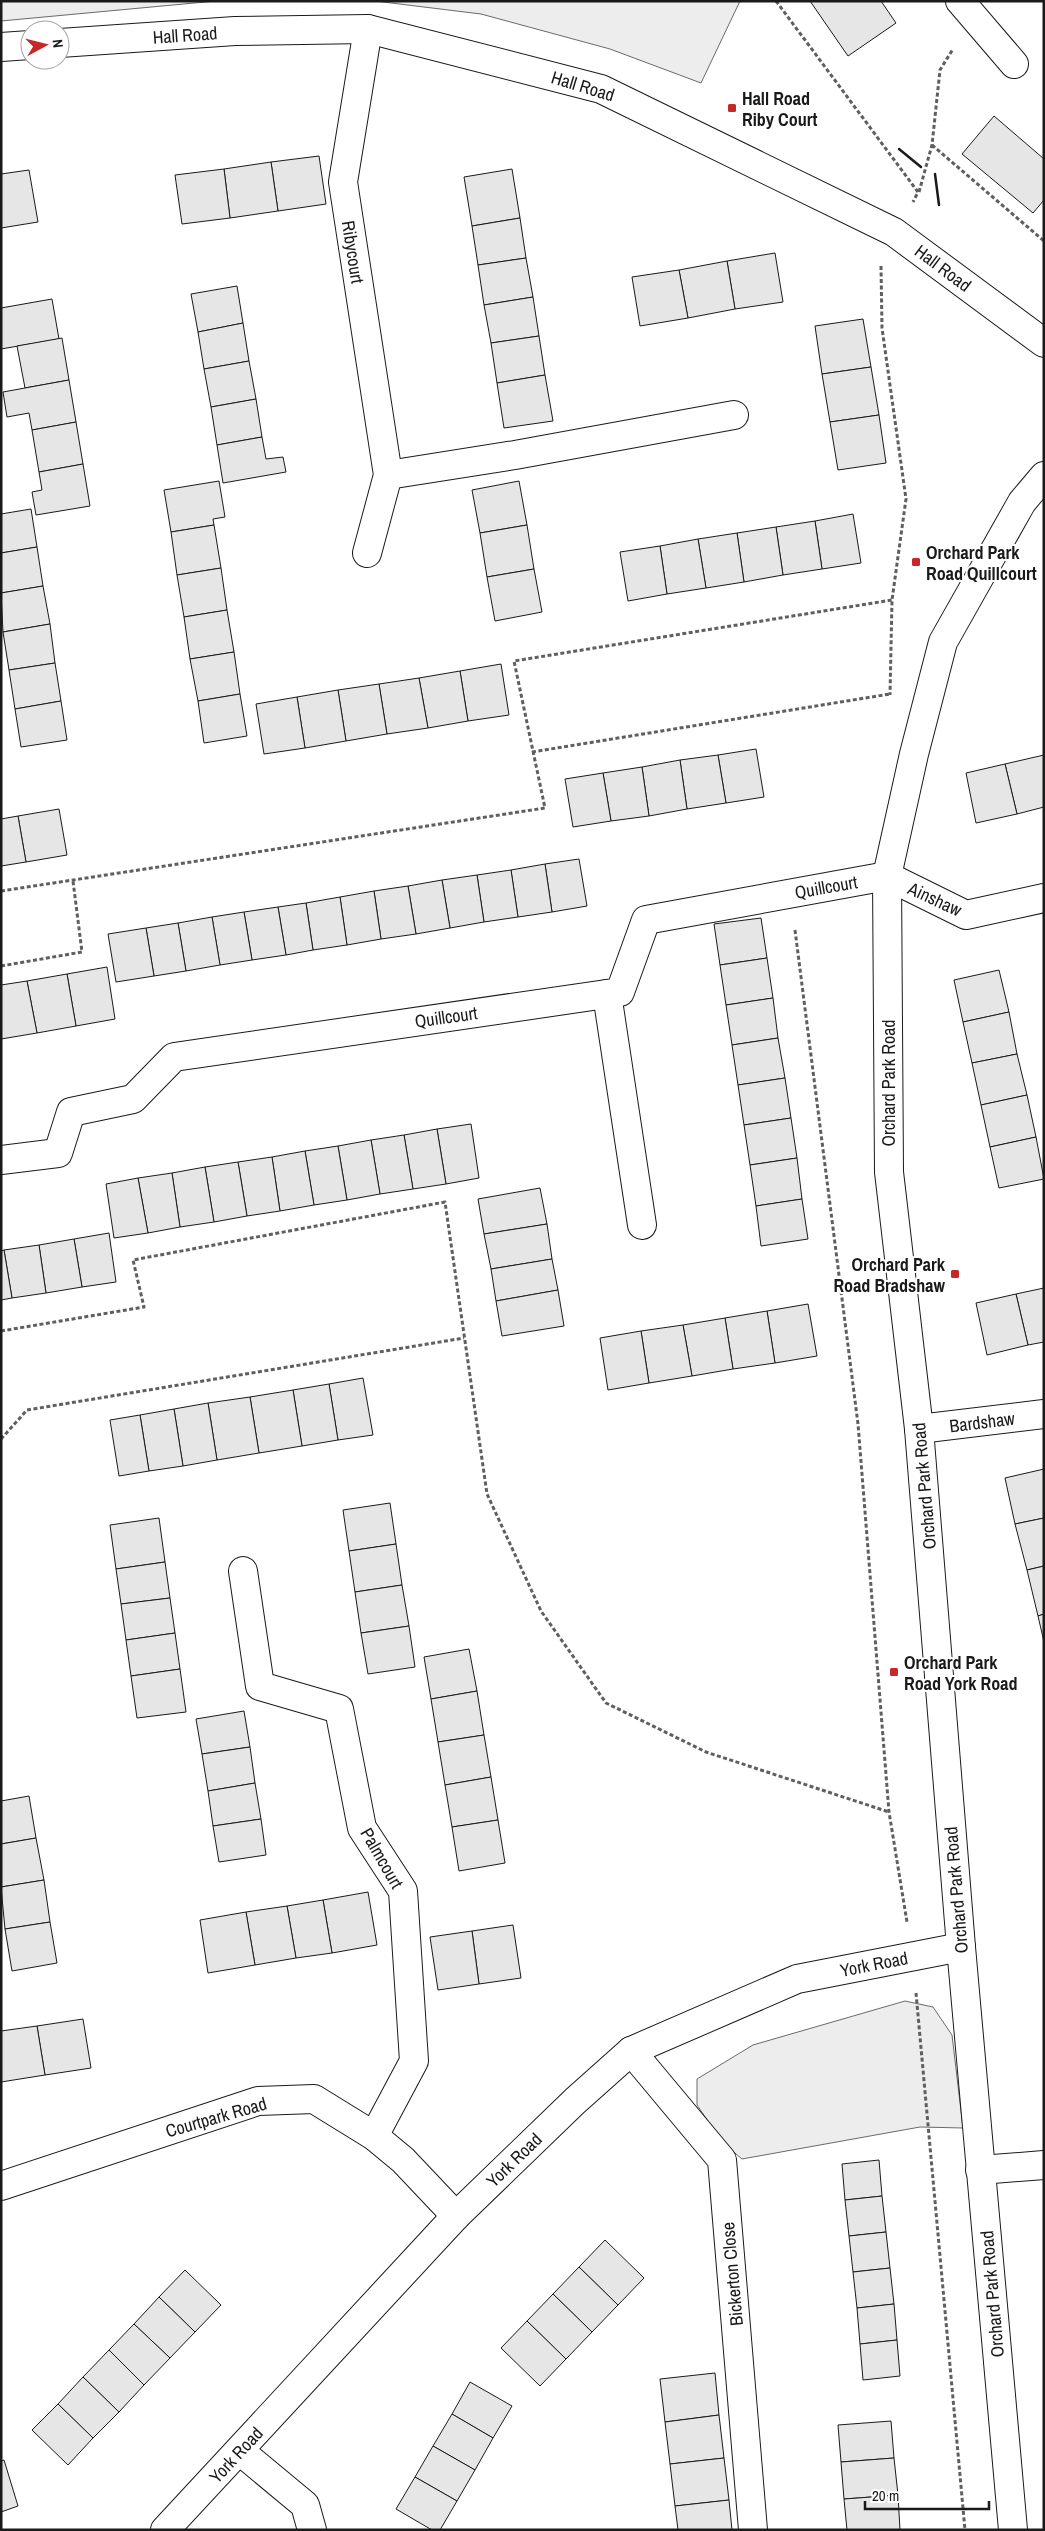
<svg xmlns="http://www.w3.org/2000/svg" width="1045" height="2531" viewBox="0 0 1045 2531" font-family="'Archivo Narrow',sans-serif">
<style>
.green{fill:#ededed;stroke:#6a6a6a}
.building{fill:#e6e6e6;stroke:#1a1a1a}
.lines{fill:none;stroke-linecap:round;stroke-linejoin:round}
.minor-casing{stroke:#1a1a1a;stroke-width:30}
.path{stroke:#5f5f5f;stroke-width:3;stroke-dasharray:4 2.5;stroke-linecap:butt}
.minor{stroke:#fff;stroke-width:28}
.wall{stroke:#1a1a1a;stroke-width:2.5}
.poi-dot{fill:#c62828;stroke:#fff;stroke-width:2}
.labels{text-anchor:middle;dominant-baseline:central;stroke-width:4;stroke-linejoin:round;paint-order:stroke}
.street-label{font-size:18px;fill:#1a1a1a;stroke:#fff}
.poi-label{font-size:18px;font-weight:bold;fill:#1a1a1a;stroke:#fff;text-anchor:start}
</style>
<rect width="100%" height="100%" fill="#fff"/>
<g class="green">
<polygon points="1,1 216,1 1,21"/>
<polygon points="375,1 740,1 701,83 610,49 481,14"/>
<polygon points="905,2001 933,2007 952,2035 963,2128 920,2127 742,2159 723,2143 697,2105 697,2079 753,2045"/>
</g>
<g class="building">
<polygon points="810,1 881,1 896,23 848,56"/>
<polygon points="994,116 1044,159 1044,200 1033,213 962,154"/>
<polygon points="319,156 326,204 278,211 271,162"/>
<polygon points="271,162 278,211 230,218 224,169"/>
<polygon points="224,169 230,218 182,224 175,175"/>
<polygon points="512,169 520,218 472,226 464,177"/>
<polygon points="29,170 38,222 1,228 1,174"/>
<polygon points="520,218 526,258 478,265 472,226"/>
<polygon points="775,253 783,302 735,309 727,261"/>
<polygon points="526,258 533,297 484,305 478,265"/>
<polygon points="727,261 735,309 688,318 679,270"/>
<polygon points="679,270 688,318 640,326 632,277"/>
<polygon points="237,286 243,323 198,332 191,294"/>
<polygon points="533,297 539,336 491,343 484,305"/>
<polygon points="52,299 59,339 1,349 1,308"/>
<polygon points="863,319 871,367 822,374 815,326"/>
<polygon points="243,323 249,361 204,369 198,332"/>
<polygon points="539,336 545,375 497,383 491,343"/>
<polygon points="62,338 69,380 25,388 17,346"/>
<polygon points="249,361 256,399 211,407 204,369"/>
<polygon points="871,367 879,415 830,422 822,374"/>
<polygon points="545,375 553,421 504,428 497,383"/>
<polygon points="69,380 76,422 32,430 29,413 7,417 3,392"/>
<polygon points="256,399 262,437 217,445 211,407"/>
<polygon points="879,415 886,463 838,470 830,422"/>
<polygon points="76,422 83,464 39,472 32,430"/>
<polygon points="262,437 266,459 283,457 286,472 223,483 217,445"/>
<polygon points="83,464 90,506 36,515 32,492 42,490 39,472"/>
<polygon points="219,481 225,517 213,519 214,525 171,532 164,490"/>
<polygon points="519,481 527,525 480,533 472,490"/>
<polygon points="31,509 37,547 1,553 1,514"/>
<polygon points="853,514 861,563 822,569 815,521"/>
<polygon points="815,521 822,569 783,575 776,527"/>
<polygon points="214,525 221,568 177,575 171,532"/>
<polygon points="527,525 534,569 487,577 480,533"/>
<polygon points="776,527 783,575 744,582 737,533"/>
<polygon points="737,533 744,582 706,588 698,539"/>
<polygon points="698,539 706,588 667,594 660,546"/>
<polygon points="660,546 667,594 628,601 620,552"/>
<polygon points="37,547 43,586 1,593 1,553"/>
<polygon points="221,568 227,610 184,617 177,575"/>
<polygon points="534,569 542,612 495,621 487,577"/>
<polygon points="43,586 50,624 3,632 1,593"/>
<polygon points="227,610 234,652 190,659 184,617"/>
<polygon points="50,624 55,663 9,670 3,632"/>
<polygon points="234,652 240,694 198,701 190,659"/>
<polygon points="55,663 61,701 15,709 9,670"/>
<polygon points="501,664 509,715 468,721 460,671"/>
<polygon points="460,671 468,721 428,728 419,678"/>
<polygon points="419,678 428,728 387,734 379,684"/>
<polygon points="379,684 387,734 346,741 338,690"/>
<polygon points="338,690 346,741 305,748 297,697"/>
<polygon points="240,694 247,736 204,743 198,701"/>
<polygon points="297,697 305,748 264,754 256,704"/>
<polygon points="61,701 67,740 21,747 15,709"/>
<polygon points="756,749 764,797 726,803 718,755"/>
<polygon points="718,755 726,803 687,809 680,760"/>
<polygon points="1044,755 1044,807 1017,814 1005,764"/>
<polygon points="680,760 687,809 649,816 642,767"/>
<polygon points="1005,764 1017,814 976,823 966,773"/>
<polygon points="642,767 649,816 611,821 603,773"/>
<polygon points="603,773 611,821 573,827 565,779"/>
<polygon points="59,809 67,855 26,862 18,816"/>
<polygon points="18,816 26,862 1,866 1,819"/>
<polygon points="579,859 587,906 552,912 545,864"/>
<polygon points="545,864 552,912 518,917 511,870"/>
<polygon points="511,870 518,917 484,922 477,875"/>
<polygon points="477,875 484,922 450,928 442,880"/>
<polygon points="442,880 450,928 416,934 408,886"/>
<polygon points="408,886 416,934 381,939 374,891"/>
<polygon points="374,891 381,939 347,945 340,897"/>
<polygon points="340,897 347,945 313,950 306,903"/>
<polygon points="306,903 313,950 286,955 278,907"/>
<polygon points="278,907 286,955 252,960 244,912"/>
<polygon points="244,912 252,960 220,965 212,917"/>
<polygon points="212,917 220,965 186,971 178,923"/>
<polygon points="761,918 767,958 720,965 714,924"/>
<polygon points="178,923 186,971 154,976 146,928"/>
<polygon points="146,928 154,976 116,982 108,934"/>
<polygon points="767,958 773,998 726,1005 720,965"/>
<polygon points="107,967 115,1019 76,1026 67,974"/>
<polygon points="999,970 1009,1012 963,1022 954,980"/>
<polygon points="67,974 76,1026 37,1033 27,981"/>
<polygon points="27,981 37,1033 1,1039 1,985"/>
<polygon points="773,998 778,1038 732,1045 726,1005"/>
<polygon points="1009,1012 1017,1054 972,1063 963,1022"/>
<polygon points="778,1038 785,1078 738,1085 732,1045"/>
<polygon points="1017,1054 1027,1095 981,1105 972,1063"/>
<polygon points="785,1078 791,1118 744,1125 738,1085"/>
<polygon points="1027,1095 1036,1137 990,1147 981,1105"/>
<polygon points="791,1118 797,1158 750,1165 744,1125"/>
<polygon points="471,1124 479,1178 446,1184 437,1129"/>
<polygon points="437,1129 446,1184 413,1189 404,1135"/>
<polygon points="404,1135 413,1189 380,1194 371,1140"/>
<polygon points="1036,1137 1044,1179 999,1188 990,1147"/>
<polygon points="371,1140 380,1194 347,1200 338,1146"/>
<polygon points="338,1146 347,1200 314,1205 305,1151"/>
<polygon points="305,1151 314,1205 280,1211 272,1157"/>
<polygon points="272,1157 280,1211 247,1216 238,1162"/>
<polygon points="797,1158 802,1199 756,1206 750,1165"/>
<polygon points="238,1162 247,1216 214,1222 205,1167"/>
<polygon points="205,1167 214,1222 180,1227 172,1173"/>
<polygon points="172,1173 180,1227 148,1233 138,1178"/>
<polygon points="138,1178 148,1233 114,1238 106,1184"/>
<polygon points="540,1188 547,1224 484,1234 478,1199"/>
<polygon points="802,1199 808,1239 761,1246 756,1206"/>
<polygon points="547,1224 552,1259 491,1269 484,1234"/>
<polygon points="109,1233 116,1282 82,1287 74,1239"/>
<polygon points="74,1239 82,1287 46,1293 39,1245"/>
<polygon points="39,1245 46,1293 12,1298 4,1250"/>
<polygon points="4,1250 12,1298 1,1300 1,1251"/>
<polygon points="552,1259 558,1290 496,1301 491,1269"/>
<polygon points="1044,1288 1044,1342 1028,1345 1016,1294"/>
<polygon points="558,1290 564,1326 502,1336 496,1301"/>
<polygon points="1016,1294 1028,1345 987,1355 976,1303"/>
<polygon points="808,1304 817,1356 775,1363 767,1311"/>
<polygon points="767,1311 775,1363 733,1369 725,1318"/>
<polygon points="725,1318 733,1369 692,1376 683,1325"/>
<polygon points="683,1325 692,1376 649,1383 641,1331"/>
<polygon points="641,1331 649,1383 608,1390 600,1338"/>
<polygon points="363,1378 373,1435 338,1440 329,1384"/>
<polygon points="329,1384 338,1440 302,1446 293,1390"/>
<polygon points="293,1390 302,1446 259,1453 250,1397"/>
<polygon points="250,1397 259,1453 217,1460 208,1403"/>
<polygon points="208,1403 217,1460 183,1466 174,1409"/>
<polygon points="174,1409 183,1466 149,1471 140,1415"/>
<polygon points="140,1415 149,1471 119,1476 110,1420"/>
<polygon points="1044,1469 1044,1518 1015,1524 1005,1478"/>
<polygon points="390,1503 396,1544 349,1551 343,1510"/>
<polygon points="159,1518 165,1562 116,1569 110,1525"/>
<polygon points="1044,1518 1044,1566 1027,1570 1015,1524"/>
<polygon points="396,1544 402,1585 355,1592 349,1551"/>
<polygon points="165,1562 170,1598 121,1604 116,1569"/>
<polygon points="1044,1566 1044,1614 1038,1616 1027,1570"/>
<polygon points="402,1585 409,1626 361,1633 355,1592"/>
<polygon points="170,1598 175,1633 126,1640 121,1604"/>
<polygon points="1044,1614 1044,1642 1038,1616"/>
<polygon points="409,1626 415,1667 368,1674 361,1633"/>
<polygon points="175,1633 180,1669 131,1676 126,1640"/>
<polygon points="469,1649 477,1691 431,1699 424,1657"/>
<polygon points="180,1669 186,1712 137,1718 131,1676"/>
<polygon points="477,1691 484,1735 438,1742 431,1699"/>
<polygon points="244,1711 250,1747 202,1754 196,1719"/>
<polygon points="484,1735 491,1777 445,1785 438,1742"/>
<polygon points="250,1747 255,1783 208,1791 202,1754"/>
<polygon points="491,1777 498,1820 452,1827 445,1785"/>
<polygon points="255,1783 261,1819 213,1826 208,1791"/>
<polygon points="29,1796 36,1838 1,1844 1,1801"/>
<polygon points="261,1819 266,1855 219,1862 213,1826"/>
<polygon points="498,1820 505,1863 459,1871 452,1827"/>
<polygon points="36,1838 44,1880 1,1887 1,1844"/>
<polygon points="44,1880 50,1922 5,1929 1,1887"/>
<polygon points="368,1892 377,1945 332,1953 323,1900"/>
<polygon points="323,1900 332,1953 296,1958 287,1906"/>
<polygon points="287,1906 296,1958 255,1965 246,1912"/>
<polygon points="246,1912 255,1965 208,1973 200,1920"/>
<polygon points="50,1922 57,1963 12,1971 5,1929"/>
<polygon points="513,1925 521,1978 479,1984 472,1931"/>
<polygon points="472,1931 479,1984 438,1990 430,1937"/>
<polygon points="83,2019 91,2068 45,2075 37,2026"/>
<polygon points="37,2026 45,2075 1,2082 1,2031"/>
<polygon points="879,2160 882,2196 845,2200 842,2164"/>
<polygon points="882,2196 886,2232 849,2236 845,2200"/>
<polygon points="886,2232 890,2268 853,2272 849,2236"/>
<polygon points="605,2240 644,2278 618,2305 579,2267"/>
<polygon points="579,2267 618,2305 592,2332 553,2294"/>
<polygon points="890,2268 894,2304 857,2308 853,2272"/>
<polygon points="185,2270 221,2305 195,2332 159,2297"/>
<polygon points="553,2294 592,2332 566,2359 527,2321"/>
<polygon points="159,2297 195,2332 170,2358 134,2324"/>
<polygon points="894,2304 897,2340 860,2344 857,2308"/>
<polygon points="527,2321 566,2359 540,2386 501,2348"/>
<polygon points="134,2324 170,2358 144,2385 109,2350"/>
<polygon points="897,2340 900,2376 863,2380 860,2344"/>
<polygon points="109,2350 144,2385 119,2412 83,2377"/>
<polygon points="715,2373 719,2415 665,2422 660,2379"/>
<polygon points="83,2377 119,2412 93,2438 58,2404"/>
<polygon points="470,2382 512,2406 493,2438 452,2414"/>
<polygon points="58,2404 93,2438 68,2465 32,2430"/>
<polygon points="452,2414 493,2438 475,2470 433,2446"/>
<polygon points="719,2415 724,2458 670,2464 665,2422"/>
<polygon points="891,2421 894,2458 841,2462 838,2425"/>
<polygon points="433,2446 475,2470 457,2501 415,2477"/>
<polygon points="724,2458 729,2500 675,2506 670,2464"/>
<polygon points="894,2458 898,2495 844,2499 841,2462"/>
<polygon points="4,2460 18,2506 1,2512 1,2461"/>
<polygon points="415,2477 457,2501 440,2530 432,2530 396,2509"/>
<polygon points="898,2495 900,2530 847,2530 844,2499"/>
<polygon points="729,2500 732,2530 678,2530 675,2506"/>
</g>
<g class="lines">
<g class="minor-casing">
<g id="minor">
<polyline points="960,1 1014,64"/>
<polyline points="60,43 235,31 368,29 601,89 894,232 1044,343"/>
<polyline points="1,47 30,45"/>
<polyline points="388,475 515,455 734,415"/>
<polyline points="367,553 388,475 343,182 368,29"/>
<polyline points="887,876 966,915 1044,898"/>
<polyline points="607,994 642,1225"/>
<polyline points="1,1160 58,1153 71,1112 133,1099 174,1057 620,992 646,920 887,876"/>
<polyline points="919,1429 1044,1414"/>
<polyline points="243,1571 260,1686 339,1709 362,1828 403,1891 414,2061 374,2136"/>
<polyline points="631,2051 722,2160 753,2530"/>
<polyline points="980,2170 1044,2165"/>
<polyline points="1,2186 258,2101 314,2099 374,2136 403,2160 456,2216"/>
<polyline points="240,2451 305,2505 312,2530"/>
<polyline points="165,2530 456,2216 575,2101 631,2051 797,1979 961,1947"/>
<polyline points="1013,2530 961,1947 919,1429 889,1172 887,876 914,754 943,642 1022,502 1044,476"/>
</g>
</g>
<g class="path">
<polyline points="776,1 918,192 913,202"/>
<polyline points="932,145 1044,241"/>
<polyline points="919,192 932,145 940,70 953,49"/>
<polyline points="881,266 882,328 906,499 892,600 890,695"/>
<polyline points="532,752 890,694"/>
<polyline points="1,891 545,808 514,661 892,600"/>
<polyline points="795,930 858,1424 889,1812 907,1922"/>
<polyline points="1,966 82,952 73,881"/>
<polyline points="1,1331 144,1307 133,1260 445,1202 487,1494 541,1611 606,1703 706,1752 889,1812"/>
<polyline points="1,1439 27,1410 464,1338"/>
<polyline points="916,1993 965,2530"/>
</g>
<use href="#minor" class="minor"/>
<g class="wall">
<polyline points="899,149 921,167"/>
<polyline points="935,174 939,205"/>
</g>
</g>
<g class="poi-dot">
<rect x="727" y="103" width="10" height="10" rx="2.5"/>
<rect x="911" y="557" width="10" height="10" rx="2.5"/>
<rect x="950" y="1269" width="10" height="10" rx="2.5"/>
<rect x="889" y="1667" width="10" height="10" rx="2.5"/>
</g>
<g class="labels">
<g class="street-label">
<text transform="translate(185 35) rotate(-4)">Hall Road</text>
<text transform="translate(583 86) rotate(17)">Hall Road</text>
<text transform="translate(353 252) rotate(81)">Ribycourt</text>
<text transform="translate(943 268) rotate(37)">Hall Road</text>
<text transform="translate(826 887) rotate(-10)">Quillcourt</text>
<text transform="translate(935 899) rotate(25)">Ainshaw</text>
<text transform="translate(446 1017) rotate(-8)">Quillcourt</text>
<text transform="translate(888 1083) rotate(-90)">Orchard Park Road</text>
<text transform="translate(982 1422) rotate(-7)">Bardshaw</text>
<text transform="translate(924 1486) rotate(-95)">Orchard Park Road</text>
<text transform="translate(382 1858) rotate(60)">Palmcourt</text>
<text transform="translate(956 1890) rotate(-95)">Orchard Park Road</text>
<text transform="translate(874 1964) rotate(-11)">York Road</text>
<text transform="translate(216 2117) rotate(-16)">Courtpark Road</text>
<text transform="translate(514 2160) rotate(-44)">York Road</text>
<text transform="translate(732 2274) rotate(-95)">Bickerton Close</text>
<text transform="translate(992 2294) rotate(-95)">Orchard Park Road</text>
<text transform="translate(236 2455) rotate(-47)">York Road</text>
</g>
<g class="poi-label">
<text x="742" y="98">Hall Road<tspan x="742" dy="21">Riby Court</tspan></text>
<text x="926" y="552">Orchard Park<tspan x="926" dy="21">Road Quillcourt</tspan></text>
<text x="945" y="1264" text-anchor="end">Orchard Park<tspan x="945" dy="21">Road Bradshaw</tspan></text>
<text x="904" y="1662">Orchard Park<tspan x="904" dy="21">Road York Road</tspan></text>
</g>
</g>
<rect width="1045" height="2531" fill="none" stroke="#1a1a1a" stroke-width="5"/>
<g transform="translate(45 45) rotate(83)"><circle r="24" fill="#ffffff" stroke="#a3a3a3"/>
<path d="M0-4L9 19L0 12L-9 19Z" fill="#c62828"/>
<text y="-8" font-size="14" font-weight="bold" text-anchor="middle" fill="#1a1a1a">N</text>
</g>
<path d="M865 2501v8h124v-8" fill="none" stroke="#1a1a1a" stroke-width="2.5"/>
<text x="872" y="2501" font-size="15" fill="#1a1a1a" stroke="#ffffff" stroke-width="4" paint-order="stroke">20 m</text>
</svg>
